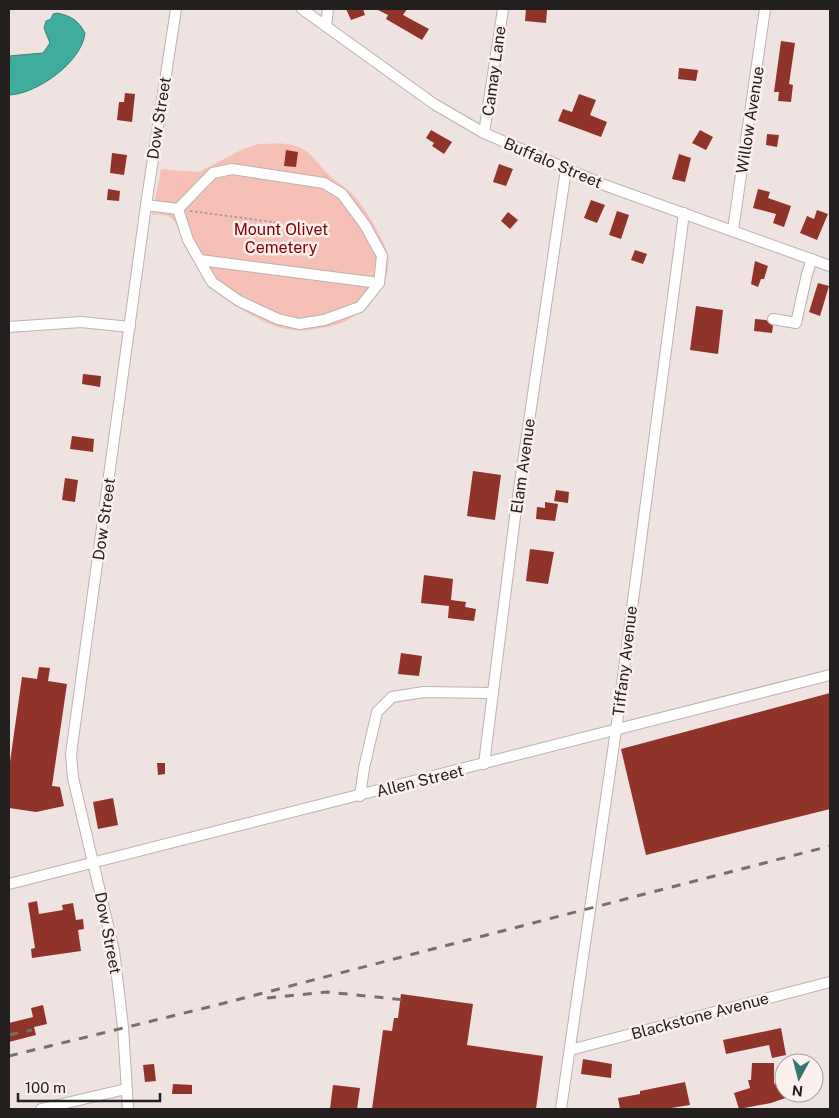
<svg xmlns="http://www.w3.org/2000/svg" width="839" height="1118" viewBox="0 0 839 1118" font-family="'Public Sans',sans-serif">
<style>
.green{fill:#f6c0b7}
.water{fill:#3ead9d;stroke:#368378}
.building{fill:#903329}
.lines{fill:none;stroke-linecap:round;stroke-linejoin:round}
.minor-casing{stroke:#bcb2b0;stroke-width:12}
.path{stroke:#a89f9e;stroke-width:2;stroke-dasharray:2.5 2.5;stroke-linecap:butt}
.minor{stroke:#fff;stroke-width:10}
.rail{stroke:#766f6e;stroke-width:3;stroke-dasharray:9 9;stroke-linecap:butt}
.labels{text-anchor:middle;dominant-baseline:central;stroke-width:5;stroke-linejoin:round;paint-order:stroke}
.street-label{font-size:16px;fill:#242020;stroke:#fbf0ee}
.park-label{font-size:16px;fill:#850102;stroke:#fbf0ee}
</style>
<rect width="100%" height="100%" fill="#eee3e1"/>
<path class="green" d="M 258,144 C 271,144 284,142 296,146 C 312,151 318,165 329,175 C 338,183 348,189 355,197 C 367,211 379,232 386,249 C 396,277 373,304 351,318 C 340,326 321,328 308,330 C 267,336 213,293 193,260 C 185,248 183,230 173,220 C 168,214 160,214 152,215 L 161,169 L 199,172 L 243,149 Z"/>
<path class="water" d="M 57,13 C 71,16 78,20 85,33 C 82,62 37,94 9,95 L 9,56 L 43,53 L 50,43 L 44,28 L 46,21 L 51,19 L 53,14 Z"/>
<g class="building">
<polygon points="346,9 363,9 365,15 351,20"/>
<polygon points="376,9 407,9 403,15 429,29 422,40 386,19 388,15"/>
<polygon points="526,9 547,10 546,23 525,21"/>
<polygon points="781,41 795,43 789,84 793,85 791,102 778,101 779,92 774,92"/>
<polygon points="679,68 698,70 696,81 678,79"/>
<polygon points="125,93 135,94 132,122 117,120 119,102 124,102"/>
<polygon points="579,94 596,100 590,115 607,122 601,137 558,121 563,109 572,112"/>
<polygon points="431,130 452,142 444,154 432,146 434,143 426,138"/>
<polygon points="700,130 713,137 706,150 692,143"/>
<polygon points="767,134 779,135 777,147 766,145"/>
<polygon points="286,150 298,152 296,167 284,166"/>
<polygon points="112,153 127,155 124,175 110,173"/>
<polygon points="679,154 691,158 685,182 672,179"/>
<polygon points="499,164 513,169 506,186 493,182"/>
<polygon points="108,189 120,191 119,201 107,200"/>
<polygon points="758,189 770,192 768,198 791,206 784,227 773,223 776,214 753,208"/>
<polygon points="591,200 605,205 597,223 584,218"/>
<polygon points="817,210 828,214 817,240 800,233 807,216 814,219"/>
<polygon points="617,211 629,215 621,239 609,235"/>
<polygon points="508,212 518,220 510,229 501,221"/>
<polygon points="635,250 647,254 643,264 631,260"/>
<polygon points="755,261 768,266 764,279 761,279 758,287 751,284"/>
<polygon points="818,283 829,286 820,316 809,312"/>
<polygon points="696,306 723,310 718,354 690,350"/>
<polygon points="755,319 766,320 773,326 772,333 754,331"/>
<polygon points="83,374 101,376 100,387 82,384"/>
<polygon points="72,436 94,439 93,452 70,449"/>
<polygon points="473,471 501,475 495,520 467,516"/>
<polygon points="65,478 78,480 75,502 62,500"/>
<polygon points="556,490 569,492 568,503 554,501"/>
<polygon points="545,502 558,504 555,521 536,519 537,507 545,508"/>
<polygon points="530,549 554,552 548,584 526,581"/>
<polygon points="424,575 453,579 451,600 466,602 465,607 476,609 474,621 448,618 449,606 421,603"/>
<polygon points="401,653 422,656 419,676 398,674"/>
<polygon points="39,667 50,668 48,681 67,684 52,786 60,787 64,806 36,812 9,808 9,769 22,677 37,679"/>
<polygon points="830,693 830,809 646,855 621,749"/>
<polygon points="157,763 165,763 165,774 158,775"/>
<polygon points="113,798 118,825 98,829 93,802"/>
<polygon points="37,901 39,914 63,910 62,905 73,903 76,920 83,919 84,929 78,930 81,951 32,958 31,949 35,948 28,903"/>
<polygon points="401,994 473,1004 467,1045 543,1056 536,1109 372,1109 383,1030 392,1031 394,1018 398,1018"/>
<polygon points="43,1005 47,1024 34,1027 36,1035 9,1042 9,1023 33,1017 31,1008"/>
<polygon points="781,1028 786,1055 772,1058 769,1045 726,1054 723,1040"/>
<polygon points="583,1059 612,1064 611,1078 581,1074"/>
<polygon points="752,1063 774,1063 774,1084 778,1082 782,1093 797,1094 771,1103 739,1109 734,1093 750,1088 748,1080 751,1080"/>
<polygon points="154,1064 156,1081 145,1082 143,1065"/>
<polygon points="685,1082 690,1105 665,1109 620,1109 618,1098 640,1094 640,1091"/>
<polygon points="173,1084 192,1085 192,1094 172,1094"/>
<polygon points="333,1085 360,1088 357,1109 330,1109"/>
</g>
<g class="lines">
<g class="minor-casing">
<g id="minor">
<polyline points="302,9 434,104 484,133 607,186 830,266"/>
<polyline points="326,26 328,9"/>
<polyline points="484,133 503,9"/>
<polyline points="146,205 178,209 188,240 212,282 239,301 278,319 299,324 324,320 360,307 379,283 382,256 365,225 342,194 324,183 232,169 213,173 178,209"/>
<polyline points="733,230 765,9"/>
<polyline points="200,260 379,283"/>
<polyline points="773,319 796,323 807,274 812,259"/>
<polyline points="9,327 81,322 130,327"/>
<polyline points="484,764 515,517 566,169"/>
<polyline points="360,796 364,768 377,712 392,697 424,692 493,693"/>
<polyline points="9,884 830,675"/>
<polyline points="570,1050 830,982"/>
<polyline points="41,1109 126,1089"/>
<polyline points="128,1109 123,1027 114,951 73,778 71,754 146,205 176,9"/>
<polyline points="561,1109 616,730 684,213"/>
</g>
</g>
<polyline class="path" points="190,211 281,223"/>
<use href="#minor" class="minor"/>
<g class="rail">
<polyline points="267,998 327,992 405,1000"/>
<polyline points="9,1035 32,1030"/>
<polyline points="9,1056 213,1006 830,846"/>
</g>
</g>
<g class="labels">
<g class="street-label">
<text transform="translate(494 71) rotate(-82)">Camay Lane</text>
<text transform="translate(159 118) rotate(-81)">Dow Street</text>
<text transform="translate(750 120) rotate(-81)">Willow Avenue</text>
<text transform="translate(553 163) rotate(23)">Buffalo Street</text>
<text transform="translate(523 466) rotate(-82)">Elam Avenue</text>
<text transform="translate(104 519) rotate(-82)">Dow Street</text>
<text transform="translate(625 661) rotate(-83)">Tiffany Avenue</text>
<text transform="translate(420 781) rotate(-14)">Allen Street</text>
<text transform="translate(108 933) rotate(79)">Dow Street</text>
<text transform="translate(700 1016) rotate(-15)">Blackstone Avenue</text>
</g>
<g class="park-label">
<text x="281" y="229">Mount Olivet<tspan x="281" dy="18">Cemetery</tspan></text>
</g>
</g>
<rect width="839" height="1118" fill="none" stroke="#242020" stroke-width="20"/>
<g transform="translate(799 1078) rotate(187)"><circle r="24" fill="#fbf0ee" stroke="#a59d9c"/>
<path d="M0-4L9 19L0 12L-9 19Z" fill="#33786e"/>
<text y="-8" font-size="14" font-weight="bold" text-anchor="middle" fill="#242020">N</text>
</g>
<path d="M18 1093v8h142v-8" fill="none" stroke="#242020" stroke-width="2.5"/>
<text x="25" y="1093" font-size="15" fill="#242020" stroke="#fbf0ee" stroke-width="4" paint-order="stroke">100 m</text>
</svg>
